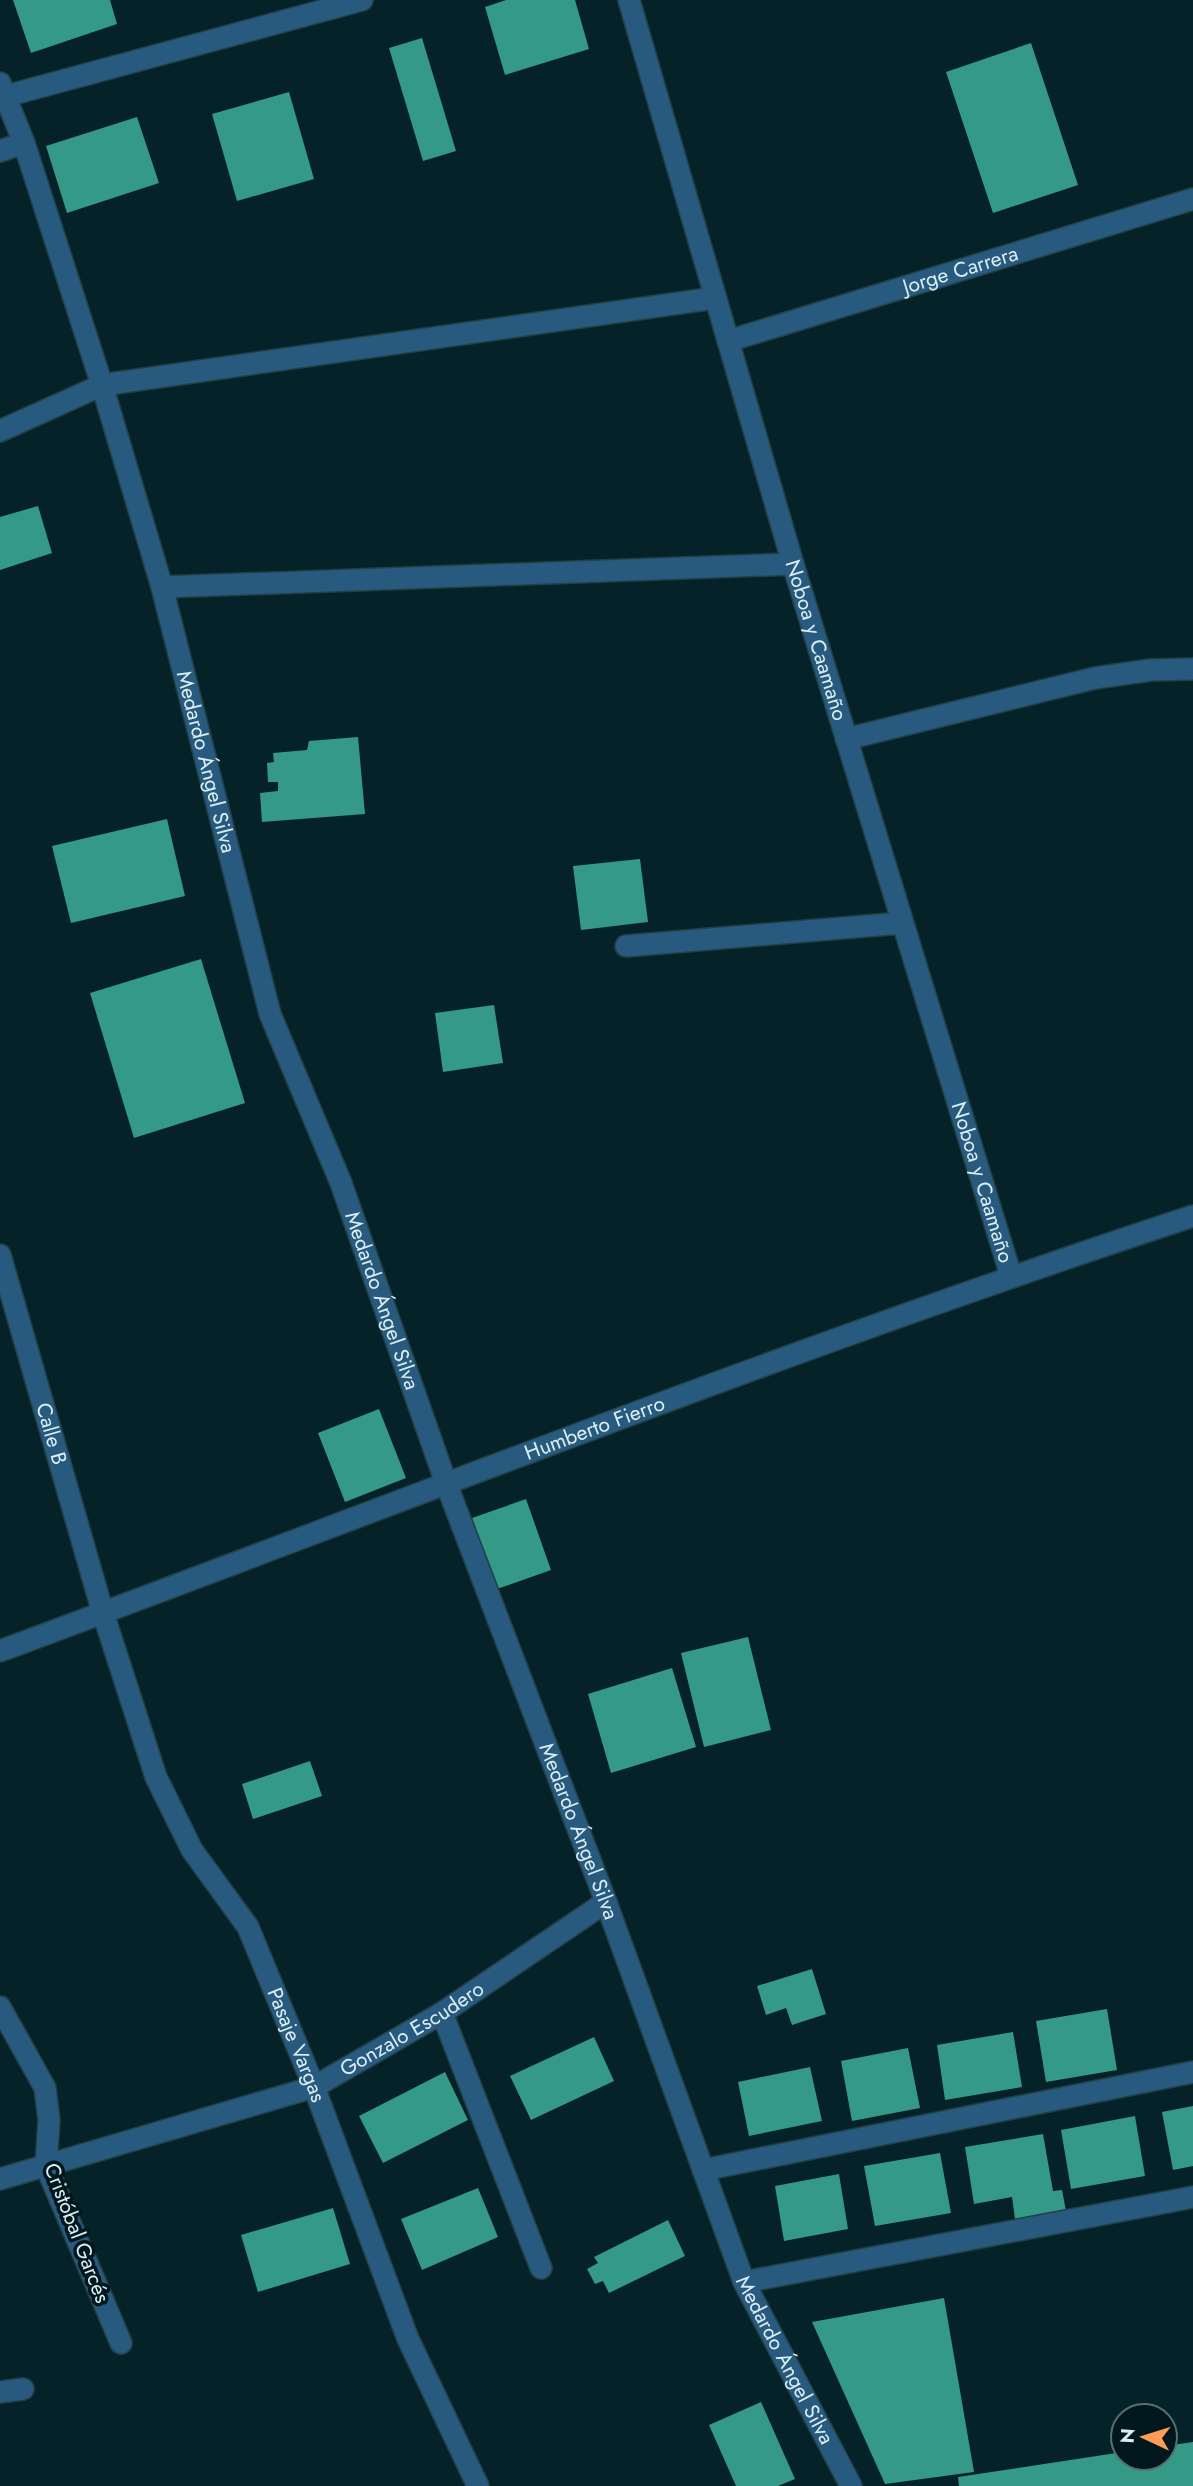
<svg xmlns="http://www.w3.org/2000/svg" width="1193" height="2486" viewBox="0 0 1193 2486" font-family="Jost,sans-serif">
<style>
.building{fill:#359988}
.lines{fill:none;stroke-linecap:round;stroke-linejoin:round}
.lane-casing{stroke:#223f44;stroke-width:24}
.street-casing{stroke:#223f44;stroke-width:24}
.lane{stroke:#275a7e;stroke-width:21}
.street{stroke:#275a7e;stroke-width:21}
.labels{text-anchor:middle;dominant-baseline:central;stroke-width:7;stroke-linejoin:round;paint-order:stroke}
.street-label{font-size:21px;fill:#daeff3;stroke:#00181d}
</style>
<rect width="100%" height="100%" fill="#042227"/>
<g class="building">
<polygon points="13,0 110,0 117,24 31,53"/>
<polygon points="506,0 575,0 589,49 505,75 485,7"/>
<polygon points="422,38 456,151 423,161 389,48"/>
<polygon points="1031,43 1078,185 993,213 946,72"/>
<polygon points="289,92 314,179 237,201 212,114"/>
<polygon points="137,117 159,183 67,213 46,146"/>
<polygon points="38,506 52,553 0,570 0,517"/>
<polygon points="358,737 365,814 262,822 260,793 278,791 278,782 268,782 267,763 274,762 273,753 307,750 309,741"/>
<polygon points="167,819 185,896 71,923 52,846"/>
<polygon points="640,859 648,922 581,930 573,866"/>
<polygon points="201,959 245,1103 134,1138 90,993"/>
<polygon points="494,1005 503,1063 443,1072 435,1013"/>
<polygon points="379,1409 406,1478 345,1502 318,1433"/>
<polygon points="526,1499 551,1570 497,1589 472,1518"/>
<polygon points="748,1637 771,1730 704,1747 681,1653"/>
<polygon points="672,1668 696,1747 611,1773 588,1694"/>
<polygon points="310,1761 322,1796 253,1819 242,1784"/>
<polygon points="812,1969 826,2014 792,2025 786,2008 766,2015 757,1986"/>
<polygon points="1107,2009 1117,2070 1046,2082 1036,2021"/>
<polygon points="1013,2032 1022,2087 945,2100 937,2045"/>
<polygon points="594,2037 614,2081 531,2120 510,2076"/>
<polygon points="908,2048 920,2108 852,2121 841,2061"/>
<polygon points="810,2067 822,2121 749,2136 738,2082"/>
<polygon points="445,2072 468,2120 383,2163 359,2116"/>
<polygon points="1193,2106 1193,2166 1173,2170 1162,2112"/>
<polygon points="1135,2116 1145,2176 1071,2189 1061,2130"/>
<polygon points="1043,2134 1053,2191 1062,2190 1066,2211 1015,2219 1012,2197 974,2204 965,2147"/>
<polygon points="940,2153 951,2213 875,2226 864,2166"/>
<polygon points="839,2174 848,2229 784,2241 775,2186"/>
<polygon points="478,2188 498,2237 422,2270 401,2219"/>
<polygon points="333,2208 350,2264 258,2292 241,2235"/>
<polygon points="668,2220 685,2256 609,2293 603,2281 595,2284 587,2269 598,2263 594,2257"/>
<polygon points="944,2298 974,2472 885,2484 812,2322"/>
<polygon points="761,2402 795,2479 778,2486 736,2486 709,2425"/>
<polygon points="1193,2442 1193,2486 959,2486 958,2477 1123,2452 1123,2458 1165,2458 1165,2446"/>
</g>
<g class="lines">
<g class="lane-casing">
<polyline id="lane" points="744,2282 1193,2197"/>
</g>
<g class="street-casing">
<g id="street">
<path id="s1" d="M 629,0 L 793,564 L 1011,1276"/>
<path id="s2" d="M 0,83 L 24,143 L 102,385 L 162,587 L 270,1014 L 341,1183 L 446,1483 L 606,1902 L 744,2282 L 851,2486"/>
<polyline points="6,96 362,0"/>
<polyline points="0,151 24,143"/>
<path id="s3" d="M 728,341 L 1193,199"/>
<polyline points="0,431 102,385 715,298"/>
<polyline points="162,587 793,564"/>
<polyline points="846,739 1095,678 1151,670 1193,669"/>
<polyline points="626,946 902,923"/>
<path id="s4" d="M 0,1255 L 103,1613 L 156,1777 L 192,1850 L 248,1927 L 314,2087 L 408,2339 L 478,2486"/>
<path id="s5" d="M 0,1651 C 397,1504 791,1348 1193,1216"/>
<polyline points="0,2007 45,2088 49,2120 46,2166 121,2343"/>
<polyline points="442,2013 541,2268"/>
<polyline points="703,2170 1193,2072"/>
<path id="s6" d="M 0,2179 L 314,2087 L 442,2013 L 606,1902"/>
<polyline points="0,2392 23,2389"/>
</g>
</g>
<use href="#lane" class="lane"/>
<use href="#street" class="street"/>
</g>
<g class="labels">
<g class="street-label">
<text stroke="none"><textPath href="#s3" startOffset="243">Jorge Carrera</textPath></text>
<text stroke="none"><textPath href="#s1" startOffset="667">Noboa y Caamaño</textPath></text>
<text stroke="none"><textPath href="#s2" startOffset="710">Medardo Ángel Silva</textPath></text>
<text stroke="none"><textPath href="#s1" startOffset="1234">Noboa y Caamaño</textPath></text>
<text stroke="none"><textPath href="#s2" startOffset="1278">Medardo Ángel Silva</textPath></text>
<text stroke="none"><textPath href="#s5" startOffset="635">Humberto Fierro</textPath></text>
<text stroke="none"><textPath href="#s4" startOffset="186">Calle B</textPath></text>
<text stroke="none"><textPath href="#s2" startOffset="1844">Medardo Ángel Silva</textPath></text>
<text stroke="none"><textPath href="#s6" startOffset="441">Gonzalo Escudero</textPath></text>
<text stroke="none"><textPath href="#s4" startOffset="849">Pasaje Vargas</textPath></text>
<text transform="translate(77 2233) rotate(69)">Cristóbal Garcés</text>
<text stroke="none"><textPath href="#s2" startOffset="2412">Medardo Ángel Silva</textPath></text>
</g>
</g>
<g transform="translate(1144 2437) rotate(274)"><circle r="33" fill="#00181d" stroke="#576e73" stroke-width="2"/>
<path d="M0-5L12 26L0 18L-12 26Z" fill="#fe9c57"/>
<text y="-10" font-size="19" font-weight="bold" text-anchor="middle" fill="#daeff3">N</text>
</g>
</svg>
